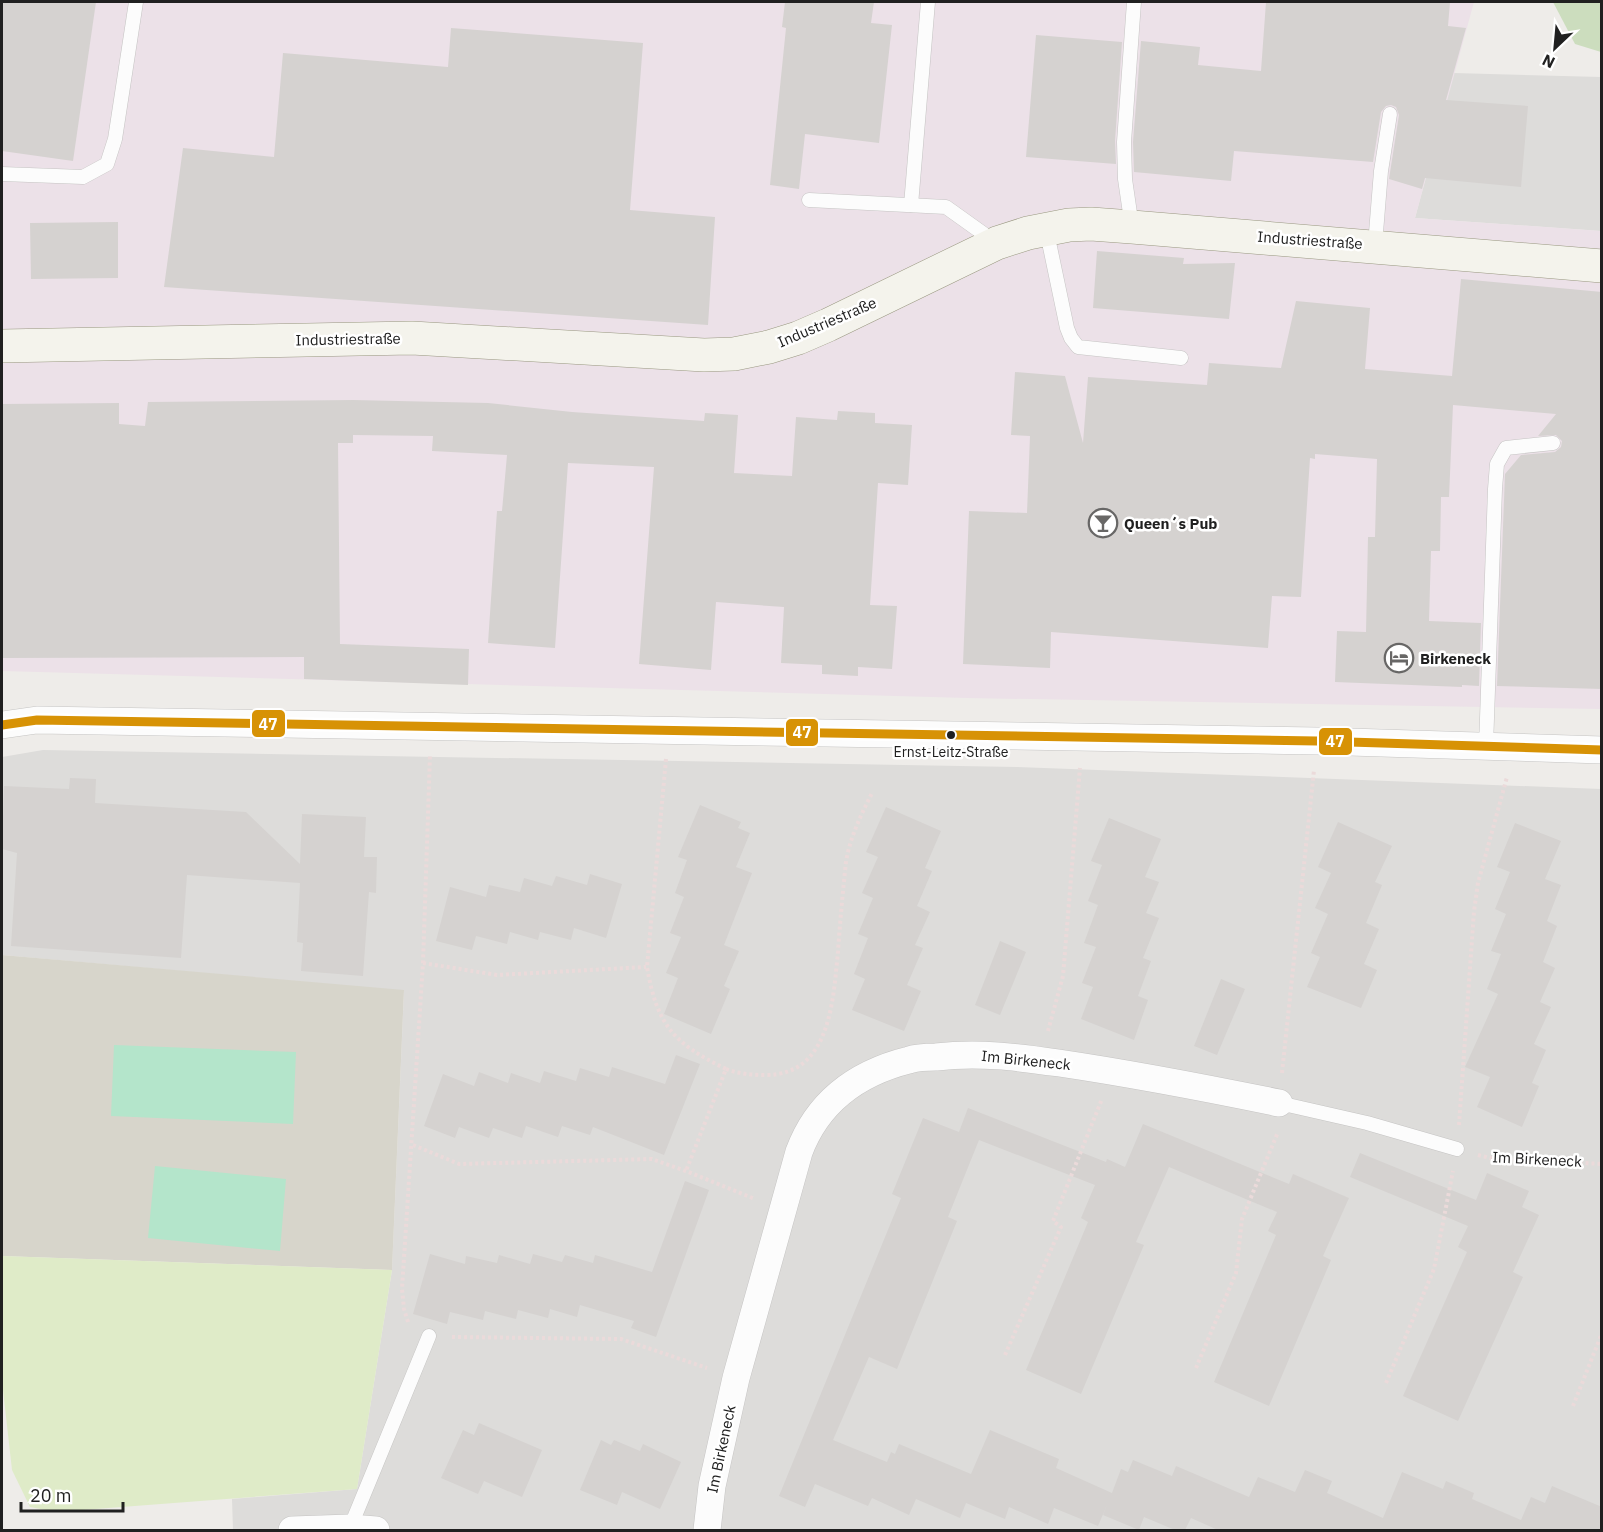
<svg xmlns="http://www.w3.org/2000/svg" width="1603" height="1532" viewBox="0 0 1603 1532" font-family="'IBM Plex Sans',sans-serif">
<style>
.residential{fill:#dddcda}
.industrial{fill:#ece1e8}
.construction{fill:#d7d5cb}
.grass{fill:#dfebc8}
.forest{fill:#ccddbe}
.pitch{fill:#b4e5cb}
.building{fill:#d5d2d0}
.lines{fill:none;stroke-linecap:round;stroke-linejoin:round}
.lane-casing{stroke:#c5c4c3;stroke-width:15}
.street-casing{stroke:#c5c4c3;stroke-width:28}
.secondary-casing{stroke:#999880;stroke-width:34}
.path{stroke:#ebdada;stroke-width:4;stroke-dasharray:3 3;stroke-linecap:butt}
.lane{stroke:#fcfcfc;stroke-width:14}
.street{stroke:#fcfcfc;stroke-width:27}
.secondary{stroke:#f4f3ec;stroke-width:33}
.bus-1-casing{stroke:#fff;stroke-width:14}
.bus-1{stroke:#d79205;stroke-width:9}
.bus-dot{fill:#202020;stroke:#fff;stroke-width:2}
.labels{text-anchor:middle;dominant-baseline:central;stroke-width:5;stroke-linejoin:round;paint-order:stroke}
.bus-label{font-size:14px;fill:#202020;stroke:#fff}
.street-label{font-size:15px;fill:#202020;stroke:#fff}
.poi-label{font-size:15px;font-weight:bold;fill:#202020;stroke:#fff;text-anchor:start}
.line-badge{stroke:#fff;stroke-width:2}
.badge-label{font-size:16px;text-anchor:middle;font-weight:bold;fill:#fff}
</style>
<rect width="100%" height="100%" fill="#eeece9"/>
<g class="residential">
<polygon points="1454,73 1601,77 1601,231 1415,218"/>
<polygon points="43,750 1017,767 1601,789 1601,1530 233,1530 232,1499 357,1489 392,1270 404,991 2,955 2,757"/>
</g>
<polygon class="industrial" points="2,2 1474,2 1415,218 1601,231 1601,709 967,698 2,671"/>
<polygon class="construction" points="2,955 404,990 392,1270 2,1256"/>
<polygon class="grass" points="2,1256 392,1270 357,1489 56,1512 30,1507 12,1470 2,1381"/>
<polygon class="forest" points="1553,2 1601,2 1601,52 1575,44"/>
<g class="pitch">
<polygon points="114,1045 296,1052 293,1124 111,1116"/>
<polygon points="155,1166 286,1179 280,1251 148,1238"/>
</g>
<g class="building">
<polygon points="2,2 96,2 73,161 2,151"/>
<polygon points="785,2 874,2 871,23 892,25 879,143 805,134 799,189 770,185 786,28 782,27"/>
<polygon points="1266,2 1450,2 1448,26 1466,28 1446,100 1528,106 1521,187 1425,178 1422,189 1389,179 1399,115 1396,107 1391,105 1386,106 1381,112 1373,162 1234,151 1231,181 1134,172 1133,142 1141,41 1200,47 1198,65 1261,71"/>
<polygon points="451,28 643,43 630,210 715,217 708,325 164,287 183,148 274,157 283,53 448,67"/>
<polygon points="1036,35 1122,42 1115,141 1116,164 1026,157"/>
<polygon points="118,222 118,278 31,279 30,223"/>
<polygon points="1097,251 1184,258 1183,264 1235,263 1229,319 1093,308"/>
<polygon points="1461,279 1602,292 1602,689 1497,686 1505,474 1521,455 1555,452 1561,447 1562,441 1556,435 1538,436 1556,414 1453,405 1449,497 1441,497 1440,551 1431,551 1429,621 1481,623 1479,686 1462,685 1462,687 1335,682 1337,631 1366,632 1368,537 1375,537 1377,459 1315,454 1315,459 1310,458 1301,597 1272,596 1268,648 1051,632 1050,668 963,664 969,511 1027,513 1030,436 1011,435 1015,372 1065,376 1083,443 1088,377 1207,385 1209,363 1281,368 1296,301 1370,308 1365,369 1452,376"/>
<polygon points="353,400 488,403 572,412 704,421 705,413 738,415 734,473 792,476 796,417 837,420 838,411 875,413 875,423 912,425 908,485 878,483 870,605 897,606 892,669 858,667 858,676 822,674 822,665 781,663 784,607 716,602 711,670 639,664 654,467 568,463 555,648 488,643 497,511 502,511 507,455 432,451 433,436 353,435 353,443 338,443 340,644 469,649 468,685 304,679 304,657 2,658 2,404 119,403 119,424 145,426 148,402"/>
<polygon points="70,778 96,779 95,803 246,812 300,864 302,814 366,817 364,857 377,857 376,893 369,892 363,976 301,971 303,943 297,942 300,883 187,875 181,958 11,946 17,853 2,849 4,786 69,789"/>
<polygon points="700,805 741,822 738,828 750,833 736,867 752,873 724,945 739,951 724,986 730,989 711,1034 664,1014 678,978 666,973 681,937 670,933 684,897 675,893 687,860 678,857"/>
<polygon points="886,807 941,831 925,868 932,871 917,906 930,912 915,945 923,948 907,985 921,991 904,1031 852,1010 865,979 854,974 868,938 858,934 873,898 862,893 878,857 866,852"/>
<polygon points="1109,818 1161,839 1145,877 1159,882 1146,913 1159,918 1143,958 1151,961 1138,996 1148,1000 1134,1040 1081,1019 1093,987 1082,983 1096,947 1084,943 1098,905 1088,901 1102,865 1091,861"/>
<polygon points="1338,822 1392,846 1375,882 1382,885 1366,923 1379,929 1364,964 1377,970 1361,1008 1307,987 1320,957 1311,953 1328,914 1315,908 1331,873 1318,867"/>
<polygon points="1515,823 1561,841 1545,879 1561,885 1547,921 1557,926 1543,962 1555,968 1540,1002 1551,1007 1534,1044 1546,1050 1532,1083 1539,1086 1522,1127 1477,1107 1490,1077 1465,1067 1498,994 1487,989 1501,954 1491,951 1506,914 1495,909 1510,872 1497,867"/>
<polygon points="590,874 622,884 606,938 574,928 571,940 540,932 538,940 510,932 507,944 476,936 472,950 436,941 450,887 486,897 489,885 520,892 524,878 552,886 556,876 587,885"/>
<polygon points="1000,941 1026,952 1000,1015 975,1005"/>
<polygon points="1221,979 1245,989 1217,1055 1194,1046"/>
<polygon points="676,1055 700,1064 664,1155 593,1127 590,1135 562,1126 558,1137 526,1126 522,1138 493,1128 489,1138 459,1127 455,1138 424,1126 443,1074 474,1086 479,1072 508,1083 511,1073 540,1083 544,1071 576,1081 580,1068 609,1077 612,1067 665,1084"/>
<polygon points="968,1108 1106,1162 1107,1159 1125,1167 1143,1124 1289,1184 1293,1174 1349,1198 1323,1256 1331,1260 1269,1406 1214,1382 1276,1235 1268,1231 1277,1212 1169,1167 1136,1242 1144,1245 1081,1394 1026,1370 1088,1222 1081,1218 1095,1185 979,1140 948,1217 957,1221 897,1369 869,1357 833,1440 887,1462 891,1452 895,1454 899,1444 971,1474 990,1430 1059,1459 1056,1468 1112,1493 1121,1469 1128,1472 1133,1460 1172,1476 1176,1466 1249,1497 1258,1477 1295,1492 1305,1470 1332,1481 1327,1493 1383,1518 1402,1472 1443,1489 1446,1481 1474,1493 1472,1499 1521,1520 1531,1497 1545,1503 1552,1486 1602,1507 1602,1530 1218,1530 1191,1518 1185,1530 1175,1530 1144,1517 1139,1530 1103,1515 1107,1505 1098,1526 1054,1508 1048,1524 1009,1507 1005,1519 966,1503 960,1518 916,1499 909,1515 872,1498 868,1506 815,1484 805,1507 779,1496 901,1198 892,1194 923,1118 959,1132"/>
<polygon points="1360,1153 1476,1200 1487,1173 1529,1191 1522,1207 1539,1215 1513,1272 1523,1277 1458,1421 1403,1396 1467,1252 1458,1247 1468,1226 1350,1177"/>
<polygon points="685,1181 709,1190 656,1337 631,1328 634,1321 580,1305 577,1317 550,1309 548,1318 518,1310 516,1319 485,1311 483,1320 450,1312 447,1324 413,1314 430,1254 465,1264 466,1256 497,1263 499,1255 530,1264 533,1254 562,1262 565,1255 593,1263 595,1255 652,1272"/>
<polygon points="479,1423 542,1450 522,1497 484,1481 478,1494 441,1478 463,1430 474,1435"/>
<polygon points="601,1440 611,1445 614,1440 640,1451 643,1444 681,1462 660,1509 622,1492 617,1505 580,1490"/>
</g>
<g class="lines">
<g class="lane-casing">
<g id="lane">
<polyline points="2,174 83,177 107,164 115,139 136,2"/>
<polyline points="809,200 946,207 995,242"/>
<polyline points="911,205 928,2"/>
<polyline points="1132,227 1125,179 1124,142 1134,2"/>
<polyline points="1046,228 1067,328 1071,338 1078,347 1181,358"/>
<polyline points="1375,245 1381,171 1390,114"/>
<polyline points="1486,747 1495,489 1497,464 1506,448 1553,443"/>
<polyline points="1279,1103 1367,1123 1457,1149"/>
<polyline points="350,1528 429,1336"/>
</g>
</g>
<g class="street-casing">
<g id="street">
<polyline points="2,725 37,720 1317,741 1602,750"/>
<polyline points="292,1530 350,1528 376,1530"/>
<path d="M 707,1530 L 712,1486 L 736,1378 L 799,1152 C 818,1101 857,1073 909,1060 C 918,1057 927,1057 936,1057 C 979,1052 1016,1057 1059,1063 C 1133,1074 1206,1088 1279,1103"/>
</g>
</g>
<g class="secondary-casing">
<polyline id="secondary" points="2,346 412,338 704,355 734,354 769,347 798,338 828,325 997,243 1028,233 1069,225 1091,224 1132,227 1602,266"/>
</g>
<g class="path">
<path d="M 666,759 L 647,967 C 657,1025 673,1043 726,1069 L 686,1171"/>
<polyline points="423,963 497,975 646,967"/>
<polyline points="1048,1031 1063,976 1080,768"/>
<path d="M 726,1069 C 739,1074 752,1075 766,1075 C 831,1075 833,999 838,952 C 840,921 843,891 846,861 C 851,835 861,815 872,793"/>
<polyline points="1282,1073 1314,770"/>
<polyline points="1459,1125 1474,911 1478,883 1507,777"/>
<polyline points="413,1145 459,1164 652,1159 686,1171 755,1199"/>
<polyline points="1478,1155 1490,1158 1602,1164"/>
<polyline points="408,1322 404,1309 402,1289 423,963 430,755"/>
<polyline points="452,1337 621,1339 707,1368"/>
<polyline points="1005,1355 1061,1227 1053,1221 1102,1099"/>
<polyline points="1196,1368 1236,1273 1242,1219 1278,1132"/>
<polyline points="1386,1383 1434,1269 1453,1171"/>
<polyline points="1573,1406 1602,1333"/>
</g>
<use href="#lane" class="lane"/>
<use href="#street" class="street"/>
<use href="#secondary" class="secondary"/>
<g class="bus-1-casing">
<polyline id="bus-1" points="2,725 37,720 1317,741 1602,750"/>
</g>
<use href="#bus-1" class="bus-1"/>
</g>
<defs>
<g id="bar-ring" transform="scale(1.5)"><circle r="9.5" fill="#fff" stroke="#686766" stroke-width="1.5"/><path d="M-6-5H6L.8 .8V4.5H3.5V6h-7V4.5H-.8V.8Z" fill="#686766"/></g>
<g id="hotel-ring" transform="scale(1.5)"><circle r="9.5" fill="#fff" stroke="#686766" stroke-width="1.5"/><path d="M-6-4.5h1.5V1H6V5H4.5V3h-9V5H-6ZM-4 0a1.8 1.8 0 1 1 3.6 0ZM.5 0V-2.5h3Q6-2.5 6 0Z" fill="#686766"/></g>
</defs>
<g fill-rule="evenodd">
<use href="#bar-ring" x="1103" y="523"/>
<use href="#hotel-ring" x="1399" y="658"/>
</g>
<circle class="bus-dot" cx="951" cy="735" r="5"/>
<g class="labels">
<g class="bus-label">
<text x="951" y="752">Ernst-Leitz-Straße</text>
</g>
<g class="street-label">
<text transform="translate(1310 240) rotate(4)">Industriestraße</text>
<text transform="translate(827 322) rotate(-23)">Industriestraße</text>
<text transform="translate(348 339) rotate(-1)">Industriestraße</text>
<text transform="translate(1026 1060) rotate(6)">Im Birkeneck</text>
<text transform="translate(1537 1159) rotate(3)">Im Birkeneck</text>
<text transform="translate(721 1449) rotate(-78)">Im Birkeneck</text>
</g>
<g class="poi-label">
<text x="1124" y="523">Queen´s Pub</text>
<text x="1420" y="658">Birkeneck</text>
</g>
</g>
<g class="line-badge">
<rect x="251" y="709" width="35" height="29" rx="6" fill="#d79205"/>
<rect x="785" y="718" width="34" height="29" rx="6" fill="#d79205"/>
<rect x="1318" y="727" width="35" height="29" rx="6" fill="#d79205"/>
</g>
<g class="badge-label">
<text x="268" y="730">47</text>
<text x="802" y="738">47</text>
<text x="1335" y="747">47</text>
</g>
<rect width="1603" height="1532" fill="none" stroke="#202020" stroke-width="6"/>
<g transform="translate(1555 48) rotate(206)" stroke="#ffffff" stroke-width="4.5" paint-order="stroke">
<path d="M0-4.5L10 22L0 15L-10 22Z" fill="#202020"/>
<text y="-9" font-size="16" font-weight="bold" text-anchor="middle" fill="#202020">N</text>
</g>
<path d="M21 1502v9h102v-9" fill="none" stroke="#202020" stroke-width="3"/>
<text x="30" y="1502" font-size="18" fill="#202020" stroke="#ffffff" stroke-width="4.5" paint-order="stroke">20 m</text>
</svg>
